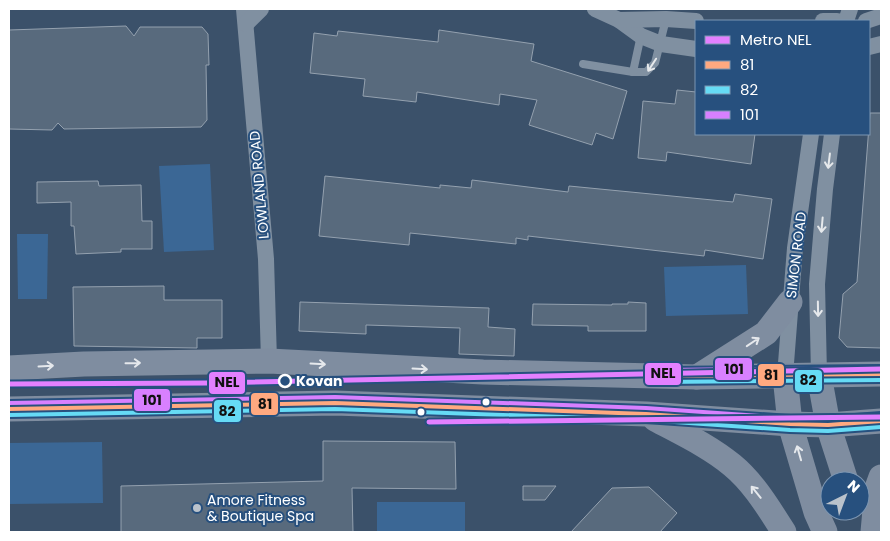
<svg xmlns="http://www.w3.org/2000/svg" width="890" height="541" viewBox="0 0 890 541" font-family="Poppins,sans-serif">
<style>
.green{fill:#3b6795}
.building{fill:#586a7d;stroke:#94a1af}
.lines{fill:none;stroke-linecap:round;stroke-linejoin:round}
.lane{stroke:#8090a1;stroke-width:8}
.street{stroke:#8090a1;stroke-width:16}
.primary{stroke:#7f8da0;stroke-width:25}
.bus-1-casing{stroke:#27507e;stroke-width:8}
.bus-2-casing{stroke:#27507e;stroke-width:8}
.bus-3-casing{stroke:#27507e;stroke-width:8}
.bus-1{stroke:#ffa980;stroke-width:4}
.bus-2{stroke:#66dbf5;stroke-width:4}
.bus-3{stroke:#d880ff;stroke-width:4}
.metro-1-casing{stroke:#27507e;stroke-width:9}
.metro-1{stroke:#e380ff;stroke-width:5}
.oneway{stroke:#e6e9ec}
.oneway2{stroke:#e5e8ec}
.stop-dot{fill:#27507e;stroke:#fff;stroke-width:2.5}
.bus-dot{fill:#fff;stroke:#27507e;stroke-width:2}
.poi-dot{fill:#bac2cb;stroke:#27507e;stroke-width:2}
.labels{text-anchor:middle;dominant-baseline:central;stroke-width:4;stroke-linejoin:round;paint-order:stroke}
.street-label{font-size:14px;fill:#fff;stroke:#27507e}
.stop-label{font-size:14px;font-weight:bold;fill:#fff;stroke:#27507e;text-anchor:start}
.poi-label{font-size:14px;fill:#fff;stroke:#27507e;text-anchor:start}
.line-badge{stroke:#27507e;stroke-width:2}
.pale-badge-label{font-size:14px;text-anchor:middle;font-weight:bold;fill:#111}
</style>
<rect width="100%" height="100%" fill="#3b516a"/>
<g class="green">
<polygon points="210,164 214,250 164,252 159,166"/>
<polygon points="17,234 48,234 47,299 18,299"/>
<polygon points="746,265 748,314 666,316 664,267"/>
<polygon points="102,442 103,503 9,504 9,443"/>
<rect x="377" y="502" width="88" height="30"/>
</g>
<g class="building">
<polygon points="126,26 134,36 140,27 202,27 208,34 209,65 206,65 207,120 201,127 64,129 58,123 52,130 9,129 9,30"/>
<polygon points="439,30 534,44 531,61 627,91 613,139 596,133 592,145 529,125 537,100 500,94 499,105 417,92 416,102 363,96 365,79 310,73 314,33 337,36 338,31 438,42"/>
<polygon points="677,90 696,92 696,134 755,134 751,164 667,152 666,161 638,158 643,101 675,104"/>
<polygon points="870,113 881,113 881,348 847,347 839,338 843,294 857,282"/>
<polygon points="325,176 440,188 440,185 471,188 472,180 568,192 569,186 733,202 735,194 772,199 763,259 705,250 704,256 528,236 528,240 516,238 516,244 410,233 409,245 319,236"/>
<polygon points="98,181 99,186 141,185 142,221 152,221 152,249 121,249 121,252 76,254 74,226 71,226 71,202 37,203 37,182"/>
<polygon points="164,286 164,300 222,300 222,338 197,338 197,348 74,346 73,287"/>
<polygon points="300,302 489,308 488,327 515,329 514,356 459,354 460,328 366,325 366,334 299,331"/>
<polygon points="628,302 646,303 646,331 588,331 588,326 532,325 533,304 612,305 612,304 628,304"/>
<polygon points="323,441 455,442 456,489 352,488 353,532 121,532 121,486 323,481"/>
<polygon points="523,486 556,486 545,500 523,500"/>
<polygon points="649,487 677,513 660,532 571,532 612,488"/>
</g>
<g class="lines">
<g class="lane">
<polyline points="583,64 633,72 646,72 655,63 666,19"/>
<polyline points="633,72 641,35"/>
</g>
<g class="street">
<polyline points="244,9 266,259 269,361"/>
<polyline points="595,9 619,20 641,36 661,44 696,49"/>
<polyline points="619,20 666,19 696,21"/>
<polyline points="823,21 837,21"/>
<polyline points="846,21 850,9"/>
<polyline points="866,21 881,16"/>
<polyline points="246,24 261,9"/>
<polyline points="869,47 881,44"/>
<polyline points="819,375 817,284 825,189 832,134"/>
<polyline points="785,376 795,248 811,134"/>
</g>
<g class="primary">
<polyline points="9,368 84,364 269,361 483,372 697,377 881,374"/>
<polyline points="819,375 828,425 846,481"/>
<polyline points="785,376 790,424 816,512 825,532"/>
<polyline points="697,377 766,333 790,302"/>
<polyline points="9,409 335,403 646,414 790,424 828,425 881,421"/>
<path d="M 655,419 C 681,433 709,446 732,465 C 754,483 769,509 784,532"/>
<polyline points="873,532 877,488 881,477"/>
</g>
<g class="bus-1-casing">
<g id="bus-1">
<polyline points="661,376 881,374"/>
<polyline points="9,409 335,403 646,414 790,424 828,425 881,421"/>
</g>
</g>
<g class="bus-2-casing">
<g id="bus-2">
<polyline points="661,382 881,380"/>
<polyline points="9,415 335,409 646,420 790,430 828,431 881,427"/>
</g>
</g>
<g class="bus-3-casing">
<g id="bus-3">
<polyline points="661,370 881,368"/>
<polyline points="9,403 335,397 646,408 790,418 828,419 881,415"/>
</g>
</g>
<use href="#bus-1" class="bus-1"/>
<use href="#bus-2" class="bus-2"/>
<use href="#bus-3" class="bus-3"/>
<g class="metro-1-casing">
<g id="metro-1">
<polyline points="9,384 208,383 881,369"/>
<polyline points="429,422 881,417"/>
</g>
</g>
<use href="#metro-1" class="metro-1"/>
</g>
<defs><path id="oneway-shaft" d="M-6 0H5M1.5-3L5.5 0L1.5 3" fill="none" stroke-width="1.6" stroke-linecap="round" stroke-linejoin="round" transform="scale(1.25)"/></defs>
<g class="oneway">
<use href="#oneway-shaft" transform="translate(652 65) rotate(123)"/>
<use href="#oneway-shaft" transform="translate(829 161) rotate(97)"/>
<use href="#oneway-shaft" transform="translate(822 225) rotate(95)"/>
<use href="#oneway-shaft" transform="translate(818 309) rotate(89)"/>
</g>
<g class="oneway2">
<use href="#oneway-shaft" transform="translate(753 342) rotate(-34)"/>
<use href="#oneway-shaft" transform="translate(133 363) rotate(-1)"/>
<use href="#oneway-shaft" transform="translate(318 364) rotate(3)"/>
<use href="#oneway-shaft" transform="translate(46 366) rotate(-3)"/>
<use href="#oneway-shaft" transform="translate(420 369) rotate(3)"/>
<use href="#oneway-shaft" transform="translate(799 453) rotate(-106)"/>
<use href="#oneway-shaft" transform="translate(756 492) rotate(-129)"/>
</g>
<circle class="stop-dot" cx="285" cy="381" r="6"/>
<g class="bus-dot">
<circle cx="486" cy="402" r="4.5"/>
<circle cx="421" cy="412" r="4.5"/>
</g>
<circle class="poi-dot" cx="197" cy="508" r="5"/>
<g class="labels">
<g class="street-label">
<text transform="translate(259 185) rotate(-95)">LOWLAND ROAD</text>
<text transform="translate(796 255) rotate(-83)">SIMON ROAD</text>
</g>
<g class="stop-label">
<text x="296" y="381">Kovan</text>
</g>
<g class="poi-label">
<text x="207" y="500">Amore Fitness<tspan x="207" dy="16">&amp; Boutique Spa</tspan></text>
</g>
</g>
<g class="line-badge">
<rect x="714" y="357" width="39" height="24" rx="5" fill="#d880ff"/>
<rect x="644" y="362" width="38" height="24" rx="5" fill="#e380ff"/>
<rect x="757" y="363" width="28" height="24" rx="5" fill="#ffa980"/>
<rect x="794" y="369" width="29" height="24" rx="5" fill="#66dbf5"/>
<rect x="208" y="371" width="38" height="24" rx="5" fill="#e380ff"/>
<rect x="133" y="388" width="38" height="24" rx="5" fill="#d880ff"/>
<rect x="250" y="392" width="29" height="24" rx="5" fill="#ffa980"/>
<rect x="213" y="399" width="29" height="24" rx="5" fill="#66dbf5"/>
</g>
<g class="pale-badge-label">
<text x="734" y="374">101</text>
<text x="663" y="378">NEL</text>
<text x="771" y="380">81</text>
<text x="808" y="385">82</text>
<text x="227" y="387">NEL</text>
<text x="152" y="405">101</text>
<text x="265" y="409">81</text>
<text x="227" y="416">82</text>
</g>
<rect width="890" height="541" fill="none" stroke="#ffffff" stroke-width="20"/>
<rect x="695" y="20" width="175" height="115" fill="#27507e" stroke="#7d96b2"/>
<rect x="705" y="36" width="25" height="8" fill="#e380ff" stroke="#7d96b2"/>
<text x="740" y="45" font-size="15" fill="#ffffff">Metro NEL</text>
<rect x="705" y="61" width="25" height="8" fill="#ffa980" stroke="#7d96b2"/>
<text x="740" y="70" font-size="15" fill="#ffffff">81</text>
<rect x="705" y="86" width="25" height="8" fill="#66dbf5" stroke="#7d96b2"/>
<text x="740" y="95" font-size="15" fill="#ffffff">82</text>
<rect x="705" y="111" width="25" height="8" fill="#d880ff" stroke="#7d96b2"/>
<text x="740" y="120" font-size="15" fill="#ffffff">101</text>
<g transform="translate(845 496) rotate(42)"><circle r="24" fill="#27507e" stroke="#7d96b2"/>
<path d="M0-4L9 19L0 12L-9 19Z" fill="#bac2cb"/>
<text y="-8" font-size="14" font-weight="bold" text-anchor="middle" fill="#ffffff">N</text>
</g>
</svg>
